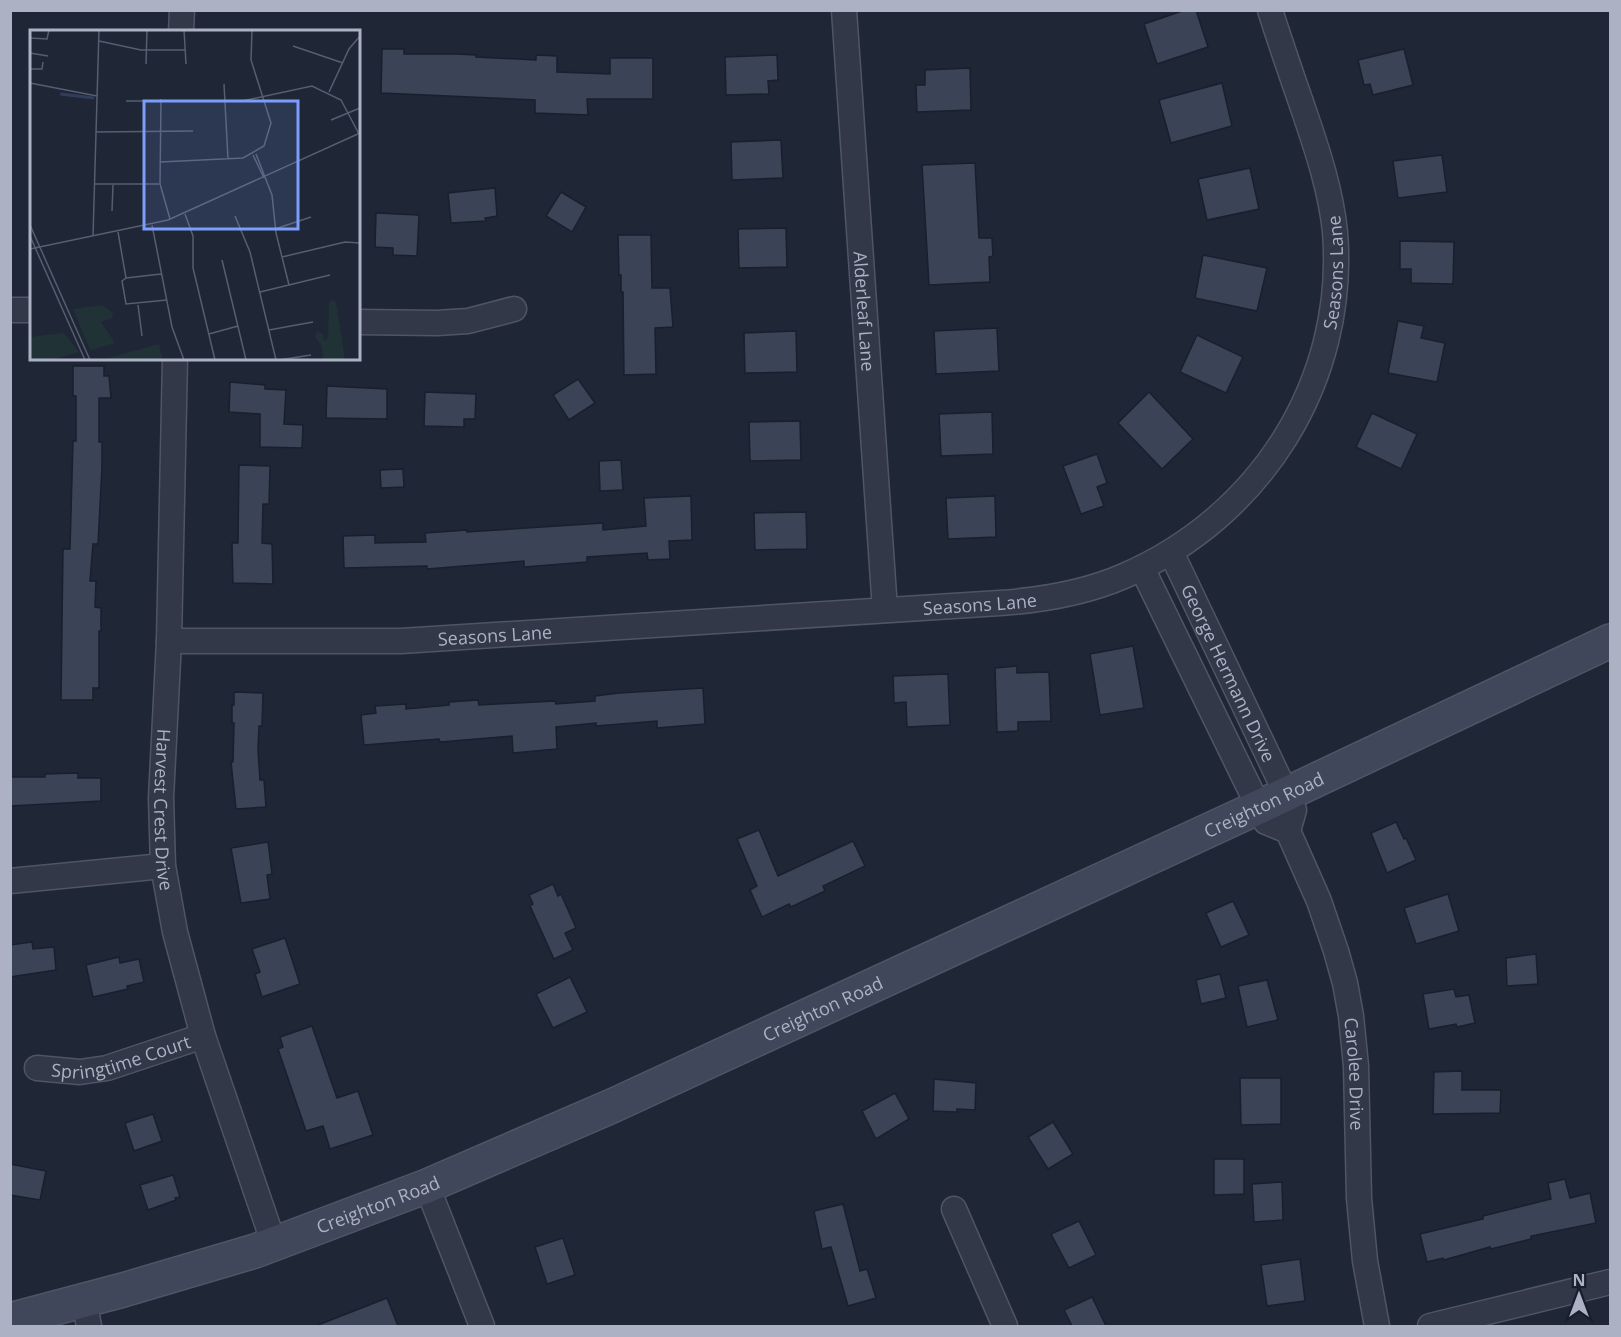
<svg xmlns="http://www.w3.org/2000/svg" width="1621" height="1337" viewBox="0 0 1621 1337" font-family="'Open Sans',sans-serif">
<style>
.building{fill:#3b4357;stroke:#1a1f2d;stroke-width:1.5}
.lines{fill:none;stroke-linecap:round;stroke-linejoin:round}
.minor-casing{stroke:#505565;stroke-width:27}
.secondary-casing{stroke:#505565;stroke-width:36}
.minor{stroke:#323847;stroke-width:24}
.secondary{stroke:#40475a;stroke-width:33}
.labels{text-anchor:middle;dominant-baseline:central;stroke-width:5;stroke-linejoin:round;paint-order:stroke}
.street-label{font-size:18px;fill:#acb2c4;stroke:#181e2b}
.inset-river{fill:none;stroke:#303d5c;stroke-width:3}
.inset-road{fill:none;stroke:#575e6f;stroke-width:1.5}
.view{fill:#7c9df9;fill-opacity:0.15;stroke:#7c9df9;stroke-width:3}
.inset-edge{fill:none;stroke:#acb2c4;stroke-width:3}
</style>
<rect width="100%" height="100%" fill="#1f2636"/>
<g class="building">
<polygon points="1185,10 1196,10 1208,47 1157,64 1144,24"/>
<polygon points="382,49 404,49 404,54 456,54 476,55 476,57 536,60 536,55 557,56 557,72 610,74 610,58 653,58 653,99 587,99 588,115 535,113 535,100 381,93"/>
<polygon points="1404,49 1413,85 1373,95 1370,84 1364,85 1358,60"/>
<polygon points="777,55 778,80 768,81 769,94 726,95 725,57"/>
<polygon points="970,68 971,110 917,112 916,85 925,85 925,70"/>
<polygon points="1222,83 1232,126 1171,143 1159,100"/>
<polygon points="781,140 783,178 732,180 731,142"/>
<polygon points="1442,155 1447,192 1398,198 1393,161"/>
<polygon points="975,163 979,238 992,238 993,256 989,257 990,282 929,285 922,165"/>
<polygon points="1250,168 1259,209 1207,220 1198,179"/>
<polygon points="495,188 497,216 485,218 486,221 451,223 448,193"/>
<polygon points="561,192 586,207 572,232 546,216"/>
<polygon points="376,213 419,215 417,256 393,255 393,248 375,247"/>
<polygon points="786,228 787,267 739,268 738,229"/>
<polygon points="618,235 651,235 652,288 670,288 673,327 655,328 656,374 624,375 623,292 621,292 621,275 619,275"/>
<polygon points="1400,241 1454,242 1453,284 1411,283 1411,269 1400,269"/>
<polygon points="1203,255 1267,268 1257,311 1195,298"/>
<polygon points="1398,321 1424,326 1421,338 1445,343 1437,382 1388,373"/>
<polygon points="997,328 999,371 936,374 934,331"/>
<polygon points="796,331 797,372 745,373 744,333"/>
<polygon points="1197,335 1243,357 1226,393 1180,372"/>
<polygon points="73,366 104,366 104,376 109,376 111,398 99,398 99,442 102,442 102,467 98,544 93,544 90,581 96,581 95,607 101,608 101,631 99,631 99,688 93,688 93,700 61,700 63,549 70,549 73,441 76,441 76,396 73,396"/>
<polygon points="578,379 595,403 569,420 553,395"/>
<polygon points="230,382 265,385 265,389 286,390 284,424 303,425 302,448 260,447 260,414 229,412"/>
<polygon points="327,386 387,389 387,419 326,418"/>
<polygon points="425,392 476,394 475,419 464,419 464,427 424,426"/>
<polygon points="1149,392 1193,439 1162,469 1118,423"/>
<polygon points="992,412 993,454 941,456 939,414"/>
<polygon points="1372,413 1417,434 1401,469 1356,447"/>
<polygon points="800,421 801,460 750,461 749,422"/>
<polygon points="1097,454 1107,483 1097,487 1104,506 1081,514 1063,466"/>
<polygon points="621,460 623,490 600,491 599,461"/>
<polygon points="239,465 270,466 269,504 263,504 262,543 272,544 273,584 233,583 232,543 238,543"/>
<polygon points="403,469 404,487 381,488 380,470"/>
<polygon points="691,496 692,540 669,541 670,559 648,560 647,553 587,557 587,562 524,567 524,561 427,569 427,566 344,568 343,536 375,535 375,543 426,542 425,533 467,530 467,532 603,523 603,530 646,526 644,498"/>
<polygon points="995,496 996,537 948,539 946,498"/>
<polygon points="806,512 807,549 755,550 754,513"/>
<polygon points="1133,646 1144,708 1100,715 1090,654"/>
<polygon points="1017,666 1017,673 1049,672 1051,721 1018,722 1018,731 997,732 995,668"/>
<polygon points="948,674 950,725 907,727 906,702 894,703 893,676"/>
<polygon points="703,688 705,724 657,728 657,721 596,726 596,723 556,727 557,749 513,753 512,736 440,742 439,739 364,745 361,715 376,713 375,706 406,704 406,709 449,705 449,702 478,700 479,705 555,701 556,704 595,701 595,696 619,693"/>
<polygon points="234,692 263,693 262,726 259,726 258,750 260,780 264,780 266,807 236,809 231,762 233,762 234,723 232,723 232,705 234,705"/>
<polygon points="78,773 78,778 101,778 101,801 10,806 10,777 45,777 45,774"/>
<polygon points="1396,822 1404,839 1406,838 1416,860 1387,873 1371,833"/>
<polygon points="759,830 778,876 853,841 865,866 823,886 825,891 791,907 789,904 762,917 750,890 757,886 737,839"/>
<polygon points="268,842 272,874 267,875 270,899 241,903 231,848"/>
<polygon points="553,884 558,896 561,894 576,928 565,933 573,950 554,959 530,906 533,904 529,895"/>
<polygon points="1448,894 1459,931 1416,944 1404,908"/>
<polygon points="1233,901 1249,935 1221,947 1206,913"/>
<polygon points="285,938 300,984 262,997 255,974 260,972 252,949"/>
<polygon points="32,942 33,949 54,947 56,970 10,977 10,945"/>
<polygon points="1536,954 1538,984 1507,986 1506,958"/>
<polygon points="119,957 120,963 139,959 144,982 127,986 128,989 93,997 86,965"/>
<polygon points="1220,974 1226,998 1201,1004 1196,980"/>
<polygon points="570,977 587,1012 553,1028 536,994"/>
<polygon points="1267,980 1278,1020 1247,1027 1238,986"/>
<polygon points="1454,989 1456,997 1469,995 1475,1023 1457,1027 1456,1024 1429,1029 1423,994"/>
<polygon points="312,1026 337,1098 358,1091 373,1135 330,1149 323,1126 306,1131 278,1049 283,1047 280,1037"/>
<polygon points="1462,1071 1462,1090 1501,1090 1500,1113 1433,1114 1434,1072"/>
<polygon points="1240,1078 1281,1078 1281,1124 1241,1125"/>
<polygon points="934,1079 976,1083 975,1110 957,1109 957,1112 933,1111"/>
<polygon points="895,1093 909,1119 876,1139 862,1111"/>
<polygon points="153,1114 162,1141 134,1151 125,1123"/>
<polygon points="1053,1122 1073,1154 1048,1169 1028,1137"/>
<polygon points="1214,1159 1244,1159 1244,1194 1214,1195"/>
<polygon points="10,1164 46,1171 40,1200 10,1195"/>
<polygon points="173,1175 180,1197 175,1198 176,1200 148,1210 140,1185"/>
<polygon points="1565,1179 1570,1198 1590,1193 1596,1223 1531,1236 1531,1239 1491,1249 1490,1247 1444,1260 1443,1258 1427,1262 1420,1234 1483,1219 1483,1216 1551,1199 1548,1183"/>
<polygon points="1282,1182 1283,1220 1254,1222 1252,1184"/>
<polygon points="843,1204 860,1271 867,1269 876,1298 848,1306 831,1247 822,1249 814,1211"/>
<polygon points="1079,1221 1096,1255 1069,1268 1051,1234"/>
<polygon points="563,1238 575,1275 547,1284 535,1247"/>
<polygon points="1300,1259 1305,1301 1267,1306 1261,1265"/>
<polygon points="1092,1297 1106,1326 1072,1326 1064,1310"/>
<polygon points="387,1298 398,1326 318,1326 318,1325"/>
</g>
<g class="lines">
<g class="minor-casing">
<g id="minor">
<path id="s1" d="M 844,10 L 885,610"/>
<polyline points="181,32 182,10"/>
<polyline points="10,310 32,310"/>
<polyline points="358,322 437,323 468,321 514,309"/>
<path id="s2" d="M 175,358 L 169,641 L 161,798 L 163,866 L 175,932 L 203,1036 L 274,1244"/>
<path id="s3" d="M 1171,552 L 1294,810 L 1288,831 L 1319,901 L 1336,951 L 1345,983 L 1351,1016 L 1356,1066 L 1359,1198 L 1365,1261 L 1377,1326"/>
<polyline points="1142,568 1266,822 1288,831"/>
<path id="s4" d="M 169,641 L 401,641 L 1000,603 C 1043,600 1085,593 1124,576 C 1260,517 1347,382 1335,232 C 1331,192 1318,152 1305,114 C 1293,79 1281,45 1270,10"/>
<polyline points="10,881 163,866"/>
<path id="s5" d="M 37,1068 L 80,1072 L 107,1068 L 203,1036"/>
<polyline points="427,1186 482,1326"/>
<polyline points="954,1209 1005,1326"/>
<polyline points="84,1301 89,1326"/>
<polyline points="1430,1326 1610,1282"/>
</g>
</g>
<g class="secondary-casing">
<g id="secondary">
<path id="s6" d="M 10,1320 L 123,1290 L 255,1251 L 427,1186 L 612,1106 L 1259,807 L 1610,641"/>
</g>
</g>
<use href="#minor" class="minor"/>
<use href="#secondary" class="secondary"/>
</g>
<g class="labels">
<g class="street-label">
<text stroke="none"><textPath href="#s4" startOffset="1350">Seasons Lane</textPath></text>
<text stroke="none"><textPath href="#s1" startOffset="302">Alderleaf Lane</textPath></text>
<text stroke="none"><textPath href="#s4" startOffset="812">Seasons Lane</textPath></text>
<text stroke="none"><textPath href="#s4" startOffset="326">Seasons Lane</textPath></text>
<text stroke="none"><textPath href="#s3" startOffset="134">George Hermann Drive</textPath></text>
<text stroke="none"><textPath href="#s6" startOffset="1358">Creighton Road</textPath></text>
<text stroke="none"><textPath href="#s2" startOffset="452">Harvest Crest Drive</textPath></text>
<text stroke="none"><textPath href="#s6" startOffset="872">Creighton Road</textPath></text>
<text stroke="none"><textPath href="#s5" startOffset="86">Springtime Court</textPath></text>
<text stroke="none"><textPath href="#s3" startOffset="562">Carolee Drive</textPath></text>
<text stroke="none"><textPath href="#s6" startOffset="386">Creighton Road</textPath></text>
</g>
</g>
<g transform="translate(30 30)">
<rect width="330" height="330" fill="#1f2636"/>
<path d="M 304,270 L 306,273 L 315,330 L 293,330 L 292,316 L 285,307 L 287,301 L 293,304 L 294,311 L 298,308 L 299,272 ZM 72,275 L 83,283 L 82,288 L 71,292 L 85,313 L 60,320 L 43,279 ZM 34,303 L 49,322 L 21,330 L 0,330 L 0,307 ZM 129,314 L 133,330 L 71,330 Z" fill="#213237"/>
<path class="inset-river" d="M 30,64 L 64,68"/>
<path class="inset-road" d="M 154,0 L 156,34M 0,8 L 17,9 L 19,0M 69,11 L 111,20 L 155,20M 263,16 L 313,33M 0,23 L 18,26M 116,34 L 117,0M 0,39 L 12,39 L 13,32M 0,53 L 67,66M 194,54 L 198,129M 299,62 L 319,19 L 330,6M 131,69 L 130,154 L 140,189M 96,71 L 212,71 L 282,56 L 311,70 L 329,104M 301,90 L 330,78M 66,102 L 163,101M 226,124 L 242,165 L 246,203 L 259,255M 223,125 L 234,148M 130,132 L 213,128 L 234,116 L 241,93 L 221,30 L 222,0M 64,154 L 129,154M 82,181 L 83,155M 155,184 L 163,206 L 163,238 L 185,330M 205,186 L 220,222 L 246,330M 0,195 L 60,330M 122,195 L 142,297 L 154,330M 245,199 L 281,187M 88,202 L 96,248 L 92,251 L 96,274 L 137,270M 0,206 L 55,330M 63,206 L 69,0M 0,219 L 138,190 L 330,103M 252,227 L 315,212 L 330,213M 192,230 L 216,330M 96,248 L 131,244M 230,262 L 300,245M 108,275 L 112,306M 239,300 L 283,292M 179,304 L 208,296M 249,330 L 281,325"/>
<path class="view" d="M 114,71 L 268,71 L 268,199 L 114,199 Z"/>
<rect width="330" height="330" class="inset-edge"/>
</g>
<rect width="1621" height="1337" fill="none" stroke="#acb2c4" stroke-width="24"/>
<g transform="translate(1579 1295)" stroke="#181e2b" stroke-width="4.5" paint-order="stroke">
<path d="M0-4.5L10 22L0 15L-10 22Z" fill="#acb2c4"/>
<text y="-9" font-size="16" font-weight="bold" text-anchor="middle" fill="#acb2c4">N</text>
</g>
</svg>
